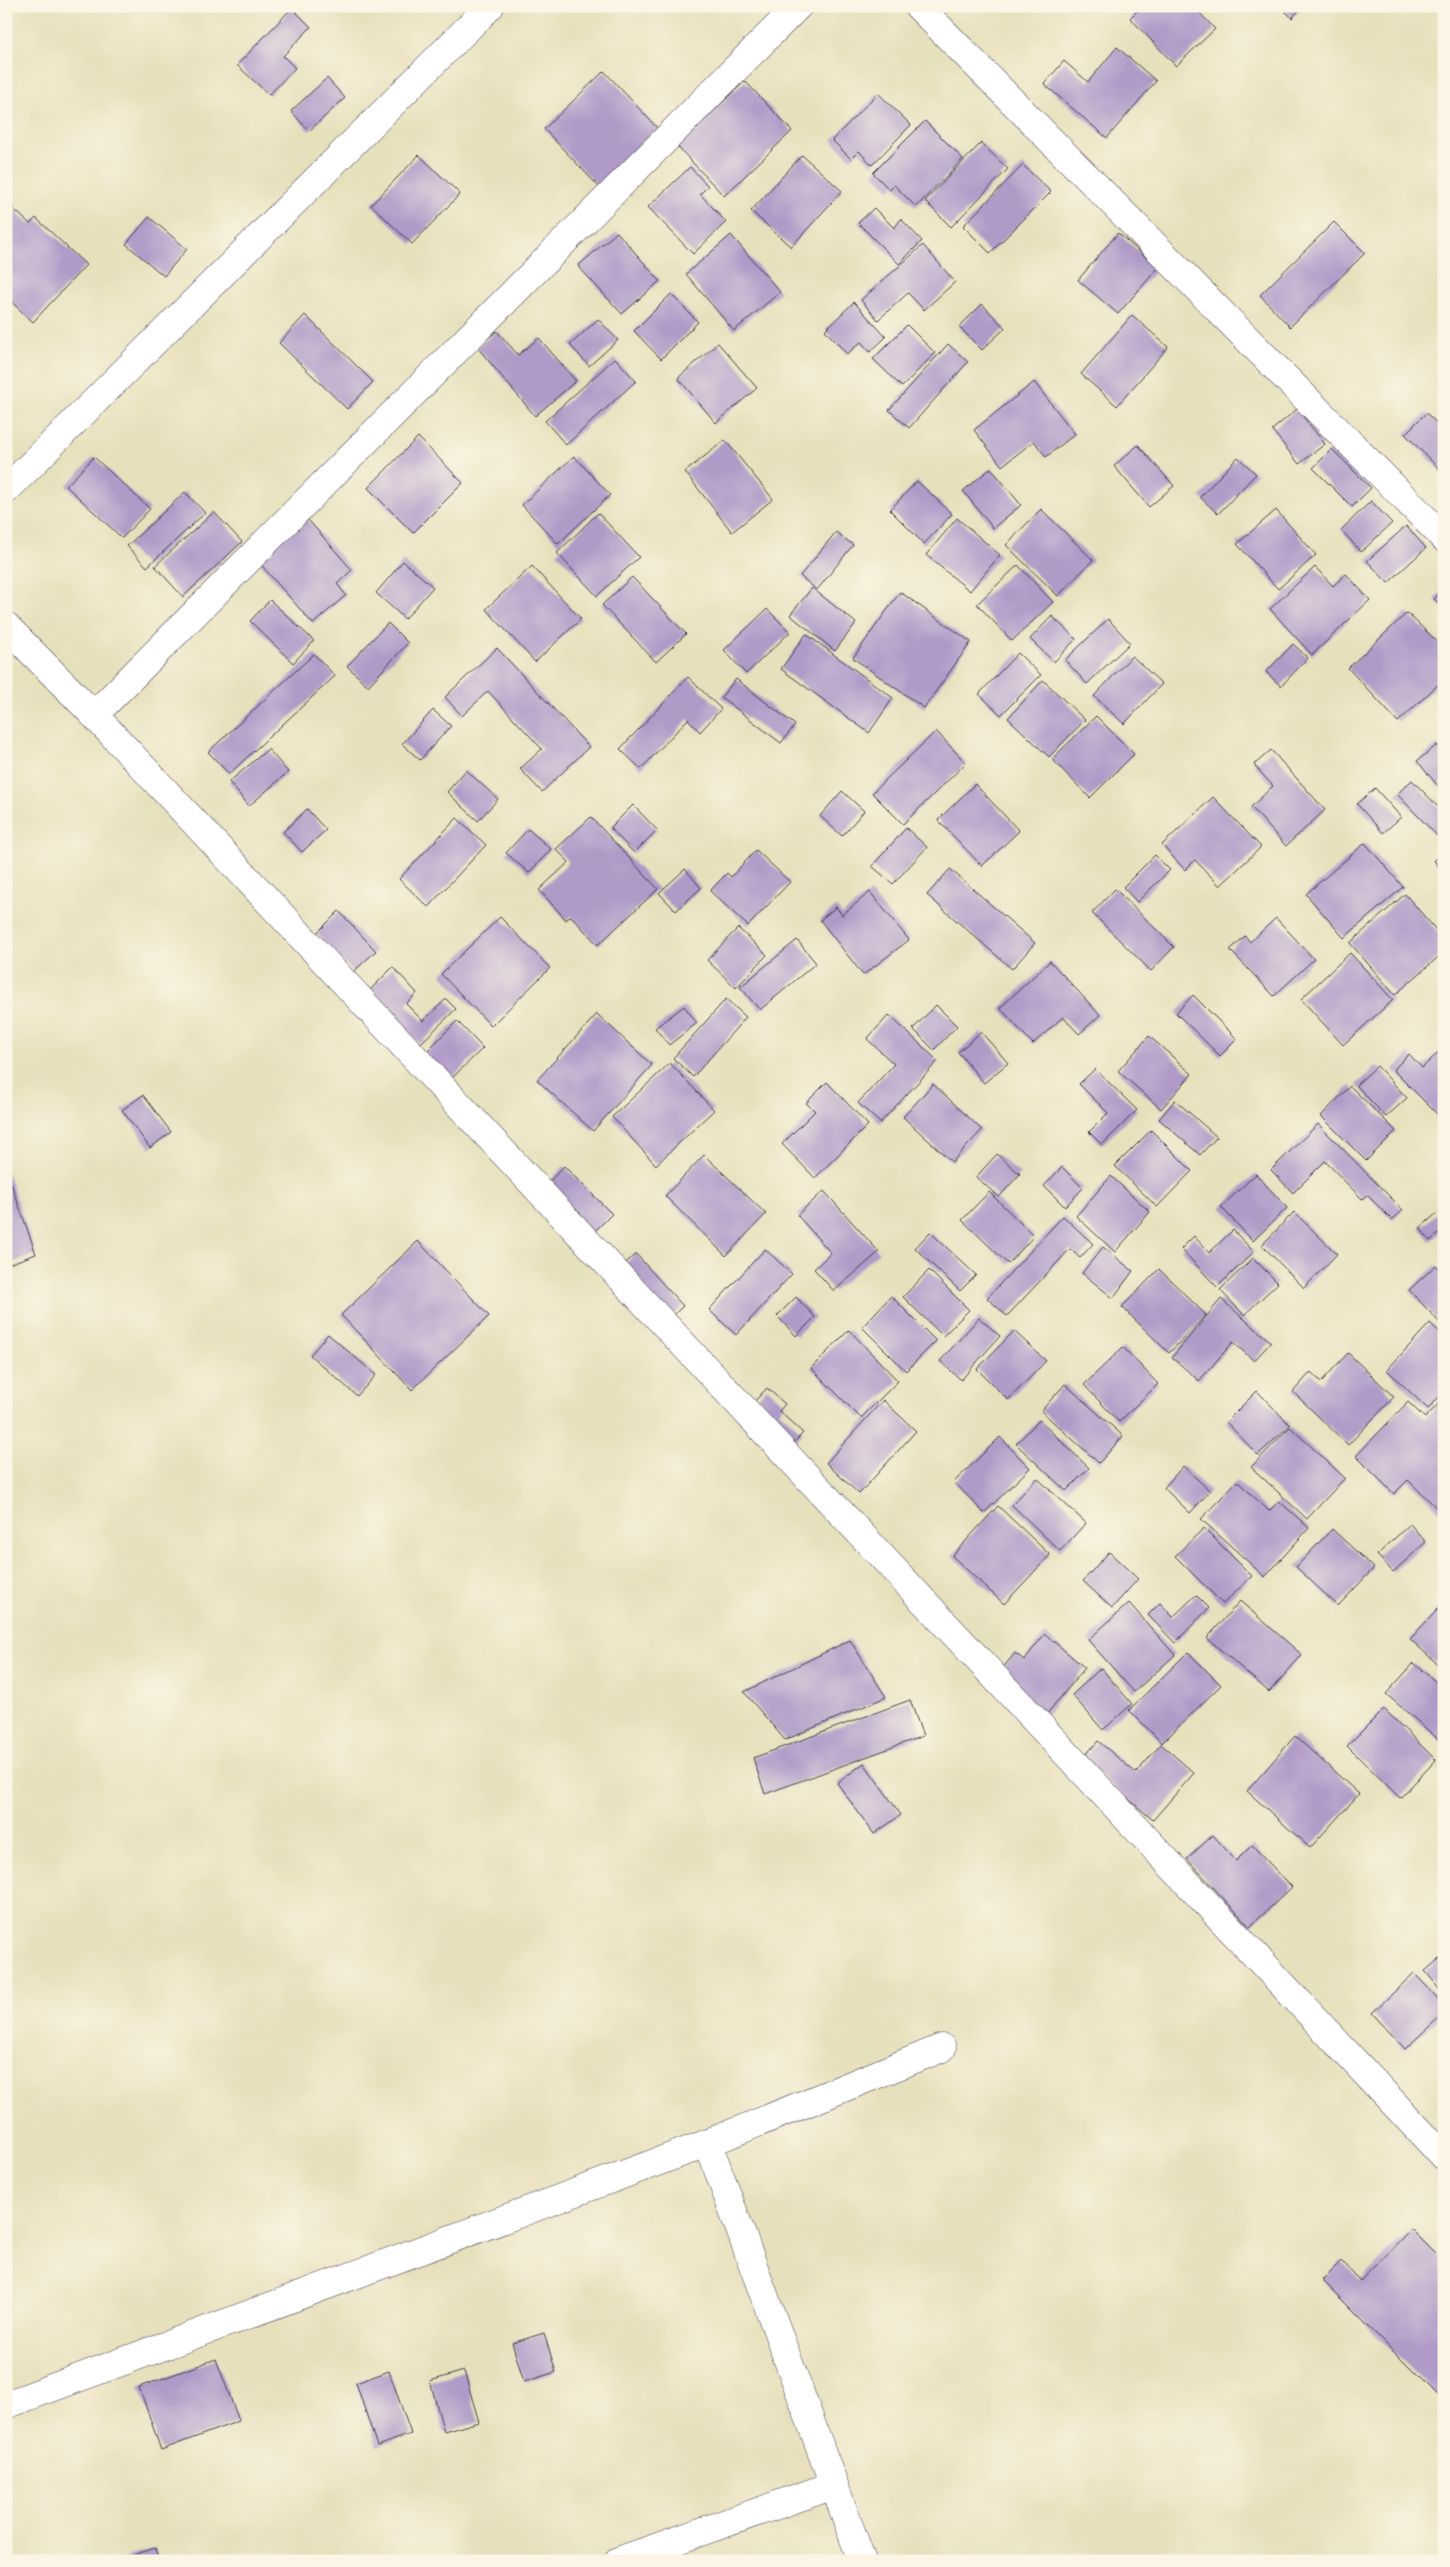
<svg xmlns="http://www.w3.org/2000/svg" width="1450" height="2567" viewBox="0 0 1450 2567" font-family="'Gochi Hand',sans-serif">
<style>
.building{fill:#af9ac8}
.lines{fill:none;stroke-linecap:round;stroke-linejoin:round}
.minor-casing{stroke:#403e4e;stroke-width:29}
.tertiary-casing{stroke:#403e4e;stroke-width:29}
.minor{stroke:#fff;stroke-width:28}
.tertiary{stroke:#fff;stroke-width:28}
</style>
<rect width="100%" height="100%" fill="#fcf5e5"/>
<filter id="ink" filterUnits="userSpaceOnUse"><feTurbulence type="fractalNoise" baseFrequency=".02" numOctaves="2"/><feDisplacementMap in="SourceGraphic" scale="10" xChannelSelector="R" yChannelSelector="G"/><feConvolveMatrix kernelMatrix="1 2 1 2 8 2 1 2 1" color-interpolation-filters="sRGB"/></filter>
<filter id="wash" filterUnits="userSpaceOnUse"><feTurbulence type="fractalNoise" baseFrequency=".0096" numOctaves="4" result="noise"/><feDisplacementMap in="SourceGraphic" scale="20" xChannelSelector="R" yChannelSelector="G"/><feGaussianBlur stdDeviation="1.12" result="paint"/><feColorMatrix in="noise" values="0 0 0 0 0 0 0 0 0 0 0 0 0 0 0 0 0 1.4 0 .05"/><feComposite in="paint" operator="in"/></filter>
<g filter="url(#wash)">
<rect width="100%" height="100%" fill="#e7e0bc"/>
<g id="blocks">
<g class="building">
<polygon points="1142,6 1193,6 1215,29 1176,66 1130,18"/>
<polygon points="1280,6 1303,6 1292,18"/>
<polygon points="292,8 311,27 283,56 295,68 269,95 237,65"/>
<polygon points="1117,47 1156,81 1107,138 1044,84 1064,61 1088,82"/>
<polygon points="604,71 663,134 603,191 544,129"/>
<polygon points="327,78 345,98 309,131 291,111"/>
<polygon points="745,81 792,131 724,196 677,146"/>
<polygon points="878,93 911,125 872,165 859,151 851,159 832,140"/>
<polygon points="925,121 963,159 916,207 894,185 890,190 873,173"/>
<polygon points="981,143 1008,169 951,227 925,201"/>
<polygon points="419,155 460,194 412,244 371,205"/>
<polygon points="802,155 842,191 791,247 751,211"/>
<polygon points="1023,165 1051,192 990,253 963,226"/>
<polygon points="690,167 708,186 700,194 726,222 693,254 648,207"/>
<polygon points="6,202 30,224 36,218 86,265 33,322 6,297"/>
<polygon points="874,208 894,228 901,219 922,241 899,264 858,223"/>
<polygon points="149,217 187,249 164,276 126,244"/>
<polygon points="1334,222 1365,253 1290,327 1260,295"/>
<polygon points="617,232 660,281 622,314 578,266"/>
<polygon points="1118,233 1158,268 1118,314 1078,280"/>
<polygon points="731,235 780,292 734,331 686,274"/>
<polygon points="923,245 955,282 924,310 908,293 878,320 861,300"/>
<polygon points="671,294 698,322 661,359 634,331"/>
<polygon points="854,302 886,337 870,352 861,342 847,354 825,330"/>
<polygon points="982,304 1005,328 982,350 959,327"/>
<polygon points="305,315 373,382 347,409 279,343"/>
<polygon points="1132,315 1168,347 1117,406 1081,374"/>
<polygon points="598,319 618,340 589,366 570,345"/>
<polygon points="907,325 935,353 902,387 873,359"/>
<polygon points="497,331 518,355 539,338 576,381 535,416 477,347"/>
<polygon points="718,343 757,388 716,423 678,378"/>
<polygon points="948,344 968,362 909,428 889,410"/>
<polygon points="615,358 636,381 566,445 545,421"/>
<polygon points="1034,382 1075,434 1046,457 1034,441 1002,466 974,430"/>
<polygon points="1297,409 1325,444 1299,464 1272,430"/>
<polygon points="1426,413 1444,430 1444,474 1405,434"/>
<polygon points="418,437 463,483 413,533 368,488"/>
<polygon points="725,440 773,499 732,532 685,472"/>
<polygon points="1138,445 1174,486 1149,507 1114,466"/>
<polygon points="1332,449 1371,488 1352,507 1313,468"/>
<polygon points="574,456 610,495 558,544 522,505"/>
<polygon points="94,457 150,509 122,538 66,486"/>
<polygon points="1238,457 1256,474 1218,514 1200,497"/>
<polygon points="991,468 1021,505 993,528 963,491"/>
<polygon points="917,481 952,514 924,544 890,510"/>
<polygon points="185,492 205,513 147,567 127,546"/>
<polygon points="1371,501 1392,523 1361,552 1341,530"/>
<polygon points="1041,509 1093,560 1058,596 1006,545"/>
<polygon points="1276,510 1316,555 1278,589 1237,544"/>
<polygon points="214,512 242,542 183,597 155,566"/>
<polygon points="598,513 639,557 597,596 557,553"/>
<polygon points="304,515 352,570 337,584 346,595 313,624 255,558"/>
<polygon points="957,518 1000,555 970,591 926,555"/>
<polygon points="1406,526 1426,548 1388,583 1367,561"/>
<polygon points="836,532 853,545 817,590 800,576"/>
<polygon points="403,561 433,587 405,619 376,593"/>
<polygon points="1018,565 1053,602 1012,641 977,604"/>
<polygon points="532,566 581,619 535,662 486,609"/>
<polygon points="1315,567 1333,586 1346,574 1370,600 1312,655 1270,609"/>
<polygon points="632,577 686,634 656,662 602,605"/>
<polygon points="812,588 856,623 835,651 790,615"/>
<polygon points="1444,589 1444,608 1434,599"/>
<polygon points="900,592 971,642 924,708 853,658"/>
<polygon points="270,600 314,641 293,663 250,621"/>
<polygon points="767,609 790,632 746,674 724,650"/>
<polygon points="1407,613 1444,648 1444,679 1398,722 1348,668"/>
<polygon points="1052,616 1076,639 1054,662 1030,639"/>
<polygon points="1108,619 1130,643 1087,684 1065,660"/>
<polygon points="388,623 408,643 368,686 347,666"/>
<polygon points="806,634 893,698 869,733 781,669"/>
<polygon points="1293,644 1308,658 1281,686 1266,672"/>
<polygon points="497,648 589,747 542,792 520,769 542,749 488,691 462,716 445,697"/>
<polygon points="1018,653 1041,675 1001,715 979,694"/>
<polygon points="314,654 335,676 229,774 208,752"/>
<polygon points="1132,656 1162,684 1124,724 1094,696"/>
<polygon points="688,677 721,709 700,732 688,719 641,769 620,749"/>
<polygon points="736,679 795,725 781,743 721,697"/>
<polygon points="1043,680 1085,720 1049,757 1008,718"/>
<polygon points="433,710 451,726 420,760 402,744"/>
<polygon points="1096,716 1134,754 1090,798 1052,759"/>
<polygon points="936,731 966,763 903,824 872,793"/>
<polygon points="1437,745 1444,752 1444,781 1438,786 1417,761"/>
<polygon points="268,749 288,772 249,806 229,782"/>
<polygon points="1271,750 1325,810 1286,846 1251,807 1273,786 1254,765"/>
<polygon points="466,770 498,799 478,821 447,792"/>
<polygon points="1412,780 1444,813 1444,837 1441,840 1397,794"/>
<polygon points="975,784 1019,831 982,866 938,820"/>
<polygon points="1375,788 1401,817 1383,833 1357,804"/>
<polygon points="842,791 864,811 842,836 820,816"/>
<polygon points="1213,797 1261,847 1220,886 1195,860 1185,870 1162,845"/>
<polygon points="633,805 657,830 634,853 610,828"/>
<polygon points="307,809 326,830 302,852 283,832"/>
<polygon points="591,817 658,889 598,945 571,916 566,920 539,890 569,862 556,849"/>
<polygon points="457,818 486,845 428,907 399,879"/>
<polygon points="906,828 927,847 893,884 872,866"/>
<polygon points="528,829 551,849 529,873 506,853"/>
<polygon points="1365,843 1403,887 1344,938 1306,894"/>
<polygon points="756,850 790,882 748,926 710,891 727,873 731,877"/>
<polygon points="1444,851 1444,871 1434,861"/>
<polygon points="1155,855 1170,870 1137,902 1123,887"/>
<polygon points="685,869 701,888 676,911 659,893"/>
<polygon points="950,869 1035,943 1012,969 927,895"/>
<polygon points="1115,889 1174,947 1151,971 1092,913"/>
<polygon points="870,892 909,940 863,975 820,920 836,907 842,915"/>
<polygon points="1405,894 1444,939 1444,952 1395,995 1350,943"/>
<polygon points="339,911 376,951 353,972 317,933"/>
<polygon points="500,917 550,968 491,1026 441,974"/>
<polygon points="1276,918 1314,959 1274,996 1230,950 1245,936 1250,942"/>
<polygon points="738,928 767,955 736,988 707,960"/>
<polygon points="797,940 816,963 760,1010 740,987"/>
<polygon points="1350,953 1393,1000 1343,1045 1301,999"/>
<polygon points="1050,961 1100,1015 1079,1034 1063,1017 1033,1044 1000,1008"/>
<polygon points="393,967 417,993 406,1004 423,1021 446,999 456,1009 420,1044 369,991"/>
<polygon points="1193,995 1237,1039 1220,1056 1176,1013"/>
<polygon points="726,999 746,1017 693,1077 673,1058"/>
<polygon points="936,1005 957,1026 934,1050 913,1029"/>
<polygon points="684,1006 697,1023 669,1045 655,1028"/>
<polygon points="597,1014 652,1065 593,1131 537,1080"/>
<polygon points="889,1015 938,1061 880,1123 858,1103 894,1064 867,1039"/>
<polygon points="457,1021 483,1048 450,1080 424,1054"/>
<polygon points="981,1032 1008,1063 984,1083 958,1052"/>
<polygon points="1149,1036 1192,1074 1161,1109 1118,1071"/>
<polygon points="1444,1047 1444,1119 1443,1120 1393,1070 1409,1054 1422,1068"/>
<polygon points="670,1063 714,1110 656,1165 612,1117"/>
<polygon points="1377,1066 1407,1098 1386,1117 1356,1085"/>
<polygon points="1095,1069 1137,1110 1102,1145 1089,1132 1108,1113 1079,1084"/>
<polygon points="827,1082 868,1125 815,1178 782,1144 815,1111 806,1103"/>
<polygon points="933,1084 982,1130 952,1162 903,1117"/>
<polygon points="1350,1086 1396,1131 1366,1161 1321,1116"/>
<polygon points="143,1095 171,1132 150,1148 122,1110"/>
<polygon points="1175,1100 1217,1137 1200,1155 1159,1119"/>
<polygon points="1318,1124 1403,1210 1392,1220 1367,1195 1362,1199 1325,1161 1293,1193 1271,1170"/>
<polygon points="1151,1130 1192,1171 1157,1207 1115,1166"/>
<polygon points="997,1154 1020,1174 999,1197 976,1177"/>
<polygon points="704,1155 766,1214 726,1256 665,1196"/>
<polygon points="564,1166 612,1214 591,1235 544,1187"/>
<polygon points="1062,1167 1083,1188 1065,1207 1044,1186"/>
<polygon points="6,1169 36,1254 6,1265"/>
<polygon points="1256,1174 1287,1208 1253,1241 1221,1207"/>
<polygon points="1111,1176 1150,1212 1115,1252 1076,1216"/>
<polygon points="824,1191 879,1252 834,1291 814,1269 831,1253 797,1215"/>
<polygon points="989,1192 1034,1236 1008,1264 962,1220"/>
<polygon points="1444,1207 1444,1230 1430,1241 1420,1228"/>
<polygon points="1294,1212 1337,1254 1304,1288 1262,1245"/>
<polygon points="1063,1216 1093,1244 1080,1258 1070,1249 1007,1316 987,1298"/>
<polygon points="1233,1230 1254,1252 1217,1287 1181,1249 1194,1236 1209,1253"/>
<polygon points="930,1232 976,1275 960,1291 915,1248"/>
<polygon points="418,1241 489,1316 412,1390 341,1315"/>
<polygon points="1103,1247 1133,1271 1113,1298 1082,1273"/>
<polygon points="765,1249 792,1274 736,1335 709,1310"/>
<polygon points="636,1254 683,1306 660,1328 612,1275"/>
<polygon points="1253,1258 1278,1283 1244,1315 1220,1290"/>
<polygon points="1436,1265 1444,1274 1444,1327 1409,1290"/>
<polygon points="1159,1269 1206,1315 1169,1353 1122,1307"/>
<polygon points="929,1270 969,1310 943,1336 903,1297"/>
<polygon points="891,1296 936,1341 906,1371 862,1327"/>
<polygon points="796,1297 815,1317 796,1336 777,1316"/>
<polygon points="1221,1299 1271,1342 1254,1361 1233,1342 1199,1381 1172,1357"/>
<polygon points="979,1318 1000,1336 961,1380 940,1361"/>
<polygon points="1430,1323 1444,1336 1444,1392 1428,1409 1387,1370"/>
<polygon points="849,1330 898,1381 861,1418 811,1368"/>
<polygon points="1014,1331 1046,1361 1008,1400 977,1369"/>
<polygon points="328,1334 376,1375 357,1396 310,1355"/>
<polygon points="1123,1347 1158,1384 1119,1422 1084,1385"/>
<polygon points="1348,1353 1394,1397 1348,1445 1293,1392 1311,1372 1321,1382"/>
<polygon points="1065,1384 1123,1436 1099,1463 1041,1411"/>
<polygon points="767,1388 785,1404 779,1411 803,1433 780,1457 738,1419"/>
<polygon points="1257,1391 1290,1425 1258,1455 1226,1422"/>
<polygon points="1444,1398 1444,1515 1408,1480 1394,1494 1356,1456 1408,1402 1425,1418"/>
<polygon points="883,1400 916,1431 859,1494 826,1463"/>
<polygon points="1039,1420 1089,1468 1066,1491 1016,1444"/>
<polygon points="1290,1427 1345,1478 1307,1519 1251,1467"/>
<polygon points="1000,1437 1030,1468 984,1513 954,1482"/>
<polygon points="1183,1466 1210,1491 1190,1513 1164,1488"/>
<polygon points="1037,1478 1086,1523 1060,1551 1012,1505"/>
<polygon points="1237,1481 1269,1511 1279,1501 1309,1528 1265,1577 1201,1519"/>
<polygon points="998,1506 1050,1555 1004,1604 952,1556"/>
<polygon points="1410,1524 1426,1542 1393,1572 1377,1555"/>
<polygon points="1204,1528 1252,1576 1223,1604 1175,1556"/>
<polygon points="1332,1529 1374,1568 1338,1606 1296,1567"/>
<polygon points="1109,1552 1138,1579 1112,1608 1083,1581"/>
<polygon points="1196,1595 1209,1608 1175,1643 1148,1615 1160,1603 1173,1617"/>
<polygon points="1240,1601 1302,1655 1269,1692 1207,1638"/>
<polygon points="1129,1603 1175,1655 1134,1692 1088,1640"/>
<polygon points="1441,1606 1444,1608 1444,1670 1410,1639"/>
<polygon points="1045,1634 1085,1668 1045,1716 996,1676 1015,1653 1024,1660"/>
<polygon points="850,1640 886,1697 785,1740 744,1692"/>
<polygon points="1188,1652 1221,1685 1162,1743 1129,1710"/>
<polygon points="1414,1663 1444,1689 1444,1744 1386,1694"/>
<polygon points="1101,1668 1132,1704 1103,1730 1072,1695"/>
<polygon points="910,1700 923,1736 765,1794 753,1758"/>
<polygon points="1384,1709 1436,1760 1400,1798 1347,1746"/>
<polygon points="1295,1736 1359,1794 1310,1848 1247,1791"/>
<polygon points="1098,1741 1136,1773 1161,1744 1194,1773 1153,1820 1082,1759"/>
<polygon points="864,1763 901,1815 874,1834 837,1783"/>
<polygon points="1213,1835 1236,1861 1252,1845 1292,1887 1250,1927 1187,1859"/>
<polygon points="1444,1955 1444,1994 1425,1971"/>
<polygon points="1414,1973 1444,2005 1444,2013 1405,2049 1372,2013"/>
<polygon points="1411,2229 1444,2262 1444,2394 1440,2398 1322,2280 1341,2261 1360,2281"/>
<polygon points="544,2333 556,2372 524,2382 512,2343"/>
<polygon points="216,2359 239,2421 161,2450 139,2387"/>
<polygon points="389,2371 411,2434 377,2446 356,2383"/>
<polygon points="464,2371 479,2422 444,2432 430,2381"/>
<polygon points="155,2548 159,2561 117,2561 117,2560"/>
</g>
</g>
</g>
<g filter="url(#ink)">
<use href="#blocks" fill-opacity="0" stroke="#403e4e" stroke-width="1"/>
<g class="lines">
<g class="minor-casing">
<g id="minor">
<polyline points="918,6 1444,538"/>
<polyline points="6,490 490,6"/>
<polyline points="94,715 798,6"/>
<polyline points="708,2143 862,2561"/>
<polyline points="6,2405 708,2143 942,2048"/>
<polyline points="618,2561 834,2485"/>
</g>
</g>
<g class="tertiary-casing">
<polyline id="tertiary" points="6,626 94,715 1444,2157"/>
</g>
<use href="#minor" class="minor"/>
<use href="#tertiary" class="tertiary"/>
</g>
</g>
<rect width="1450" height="2567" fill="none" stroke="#fcf5e5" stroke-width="25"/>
</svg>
